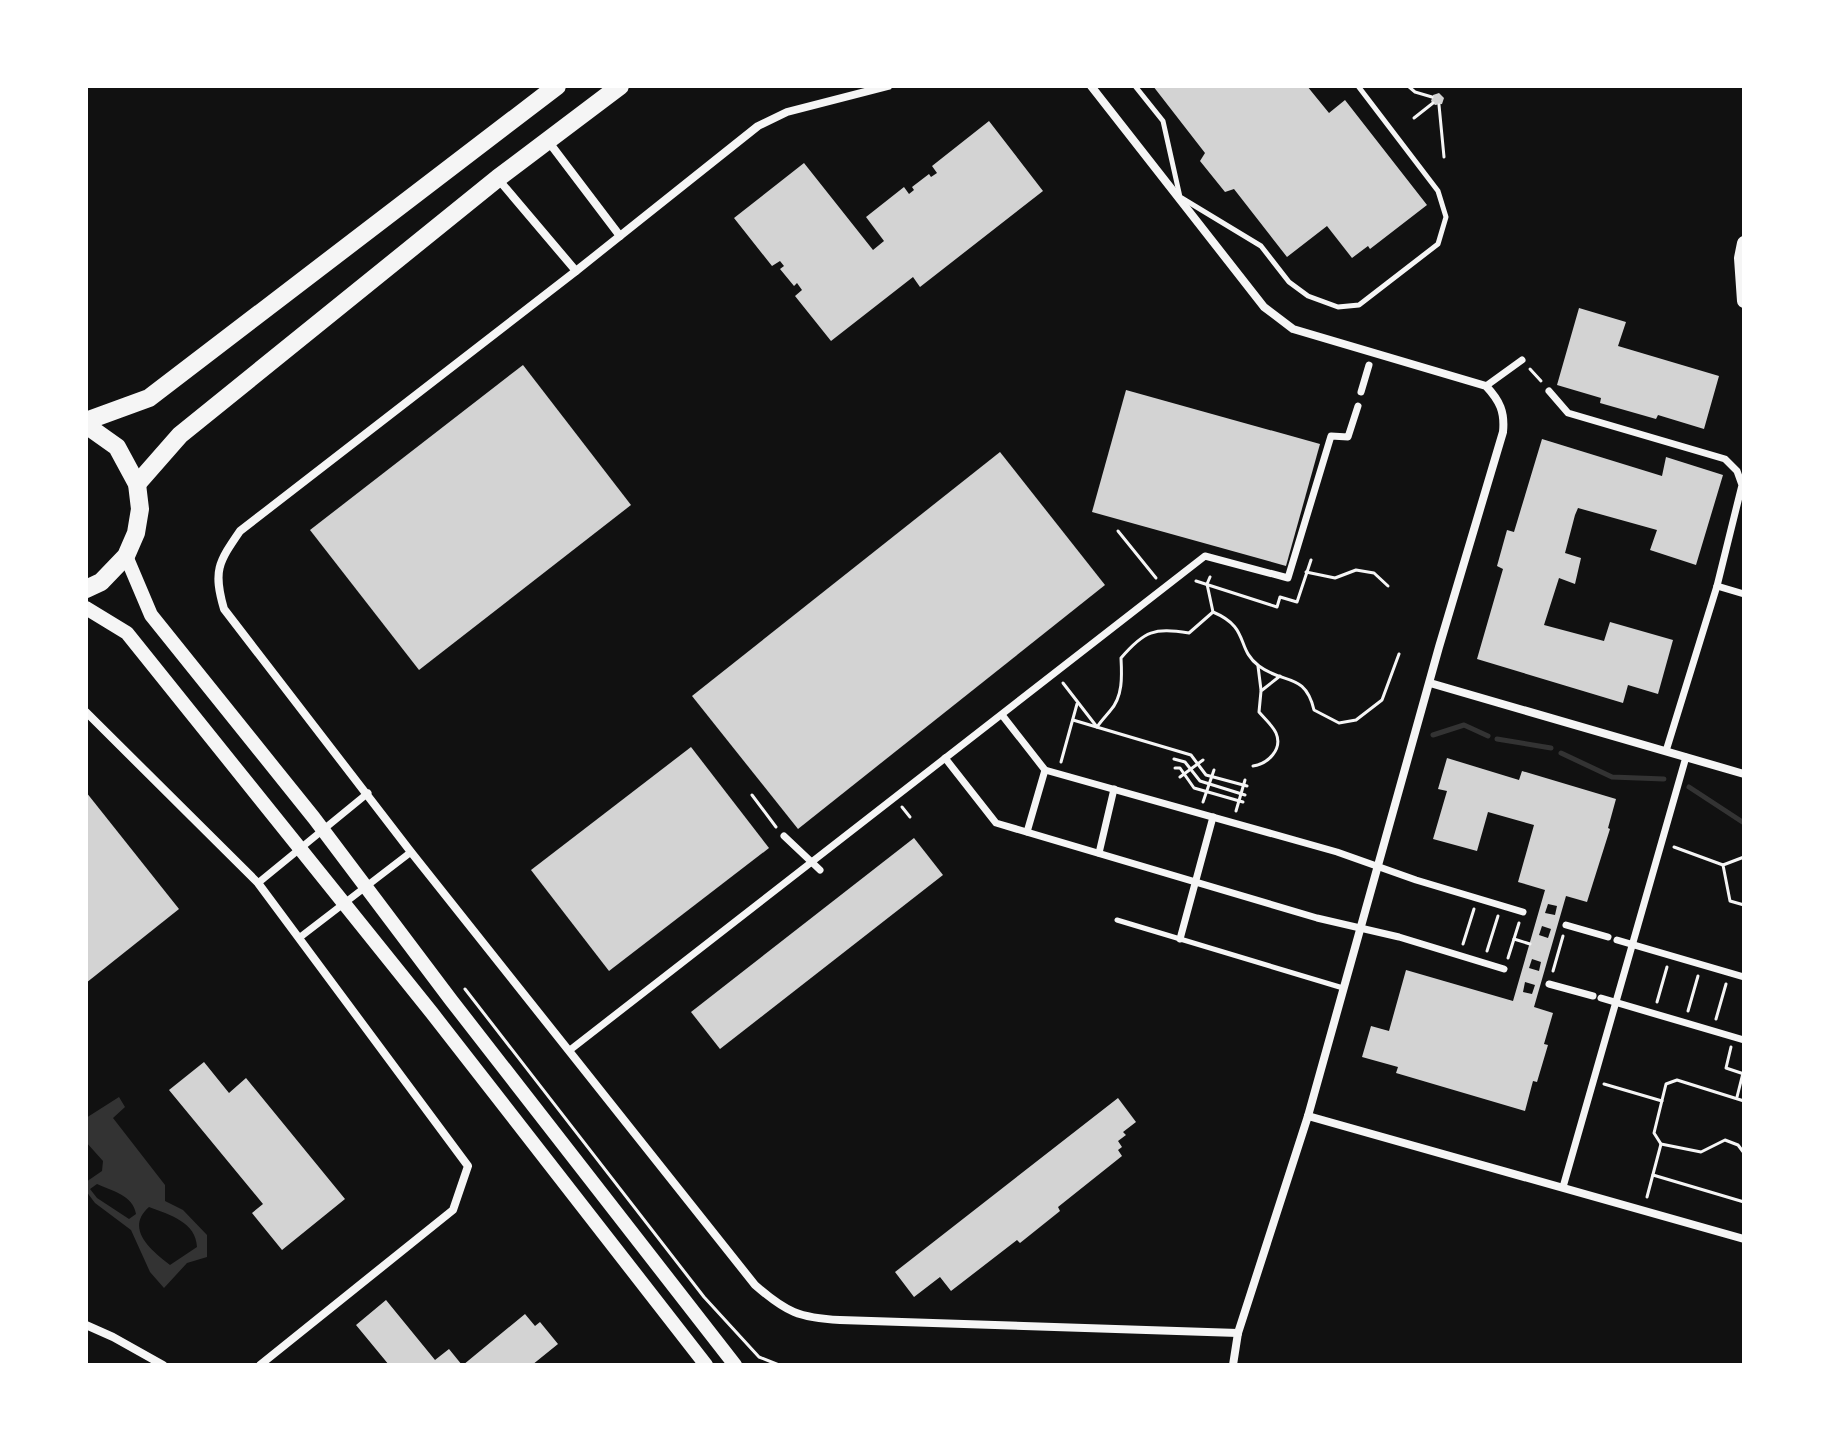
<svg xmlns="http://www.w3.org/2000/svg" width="1830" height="1451" viewBox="0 0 1830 1451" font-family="'PT Sans Narrow',sans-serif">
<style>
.water{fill:#333;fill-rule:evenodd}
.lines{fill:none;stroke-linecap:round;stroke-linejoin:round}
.stream{stroke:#333;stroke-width:5}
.building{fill:#d3d3d3;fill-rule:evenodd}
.path{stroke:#f5f5f5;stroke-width:3}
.service{stroke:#f5f5f5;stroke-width:5}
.pedestrian{stroke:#f5f5f5;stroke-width:7}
.minor{stroke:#f5f5f5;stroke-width:8}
.tertiary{stroke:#f5f5f5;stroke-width:14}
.primary{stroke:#f5f5f5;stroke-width:18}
</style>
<rect width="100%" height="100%" fill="#111"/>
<path class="water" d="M 119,1097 L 125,1107 L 113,1118 L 165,1185 L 165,1201 L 183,1210 L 207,1235 L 207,1257 L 187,1263 L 164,1288 L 150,1272 L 131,1230 L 95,1203 L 86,1191 L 86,1182 L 102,1171 L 103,1161 L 86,1142 L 86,1118 ZM 97,1184 C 112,1191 133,1195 136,1214 L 129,1219 L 97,1198 L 90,1189 ZM 149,1207 C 170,1215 196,1222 197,1247 L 170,1265 C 152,1251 124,1229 149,1207 Z"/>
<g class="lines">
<g class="stream">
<polyline points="1433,735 1464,725 1488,736"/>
<polyline points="1497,739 1551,748"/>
<polyline points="1561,753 1612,777 1664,779"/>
<polyline points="1689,787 1744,823"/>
</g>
</g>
<g class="building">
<polygon points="1153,86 1307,86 1329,113 1345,100 1427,205 1370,249 1368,246 1352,258 1327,226 1287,257 1234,189 1225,192 1200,161 1205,153"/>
<polygon points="1439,93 1444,98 1442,104 1435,105 1431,101 1433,95"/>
<polygon points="989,121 1043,191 920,287 913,277 831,341 795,296 802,290 797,283 794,286 780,269 784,266 780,261 772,266 734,218 804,163 873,250 884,241 866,217 904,187 909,194 914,190 912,187 929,174 931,177 937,173 932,166"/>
<polygon points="1579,308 1626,322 1618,346 1719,376 1704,429 1658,415 1656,419 1600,403 1601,398 1557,385"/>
<polygon points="523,365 631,505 419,670 310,530"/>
<polygon points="1126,390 1320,444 1286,566 1092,512"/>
<polygon points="1542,439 1662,476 1666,457 1723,475 1696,565 1650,550 1657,530 1578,508 1575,515 1565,553 1581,558 1575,584 1559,578 1544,625 1604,641 1610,622 1673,640 1658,694 1628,685 1623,703 1477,659 1503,569 1497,566 1507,530 1514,532"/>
<polygon points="1000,452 1105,585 798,829 692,696"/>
<polygon points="691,747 769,848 609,971 531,870"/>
<path d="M 1447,758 L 1519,780 L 1522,771 L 1616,799 L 1608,828 L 1610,829 L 1587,902 L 1566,896 L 1534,1007 L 1553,1013 L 1544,1044 L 1548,1045 L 1537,1082 L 1533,1081 L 1525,1111 L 1396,1073 L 1398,1067 L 1362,1057 L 1371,1026 L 1389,1031 L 1406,970 L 1513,1001 L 1545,890 L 1518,882 L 1534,825 L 1488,812 L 1477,851 L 1433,839 L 1447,791 L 1438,789 ZM 1548,904 L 1557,906 L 1555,915 L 1545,913 ZM 1542,926 L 1551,929 L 1548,938 L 1539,935 ZM 1532,959 L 1541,962 L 1539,971 L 1529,968 ZM 1525,982 L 1535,985 L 1532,994 L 1523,992 Z"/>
<polygon points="86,792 179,909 86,983"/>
<polygon points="914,838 943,875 720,1049 691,1012"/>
<polygon points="204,1062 229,1093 246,1078 345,1199 282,1250 252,1213 263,1204 169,1090"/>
<polygon points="1118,1098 1136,1122 1123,1132 1126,1135 1118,1141 1122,1147 1118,1150 1122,1156 1058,1207 1060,1211 1020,1243 1017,1240 951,1291 940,1277 914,1297 895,1272"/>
<polygon points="386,1300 435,1360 449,1349 462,1365 389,1365 356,1325"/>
<polygon points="525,1314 535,1326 540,1322 558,1344 532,1365 463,1365"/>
</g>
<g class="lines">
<g class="path">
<polyline points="1408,86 1415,92 1432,97"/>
<polyline points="1439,105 1444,157"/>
<polyline points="1414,118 1433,103"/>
<polyline points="1530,369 1541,381"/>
<polyline points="1118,531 1156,578"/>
<polyline points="1306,572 1335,578 1356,570 1374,573 1388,586"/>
<path d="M 1210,577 L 1207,584 L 1213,612 C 1251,628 1235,648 1259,666 C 1284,685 1305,672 1314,710 L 1339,723 L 1356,720 L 1382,700 L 1399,654"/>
<polyline points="1196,581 1277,607 1280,597 1297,602 1311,560"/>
<polyline points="1258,666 1261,690"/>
<path d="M 1063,683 L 1097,727 C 1101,721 1105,717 1110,711 C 1123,697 1122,676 1121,658 C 1145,630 1154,628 1189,633 L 1213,612"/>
<polyline points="1073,720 1191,755 1206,775 1247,786"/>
<polyline points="1174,759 1185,762 1200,781 1245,795"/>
<polyline points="1061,762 1077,704"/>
<path d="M 1253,766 C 1268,764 1283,749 1276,733 C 1273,726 1264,718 1259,712 L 1261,691 L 1280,676"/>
<polyline points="1175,768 1180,768 1194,788 1243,802"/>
<polyline points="1180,777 1203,760"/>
<polyline points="752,795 776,827"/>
<polyline points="1203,802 1214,770"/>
<polyline points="902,807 910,817"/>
<polyline points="1236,811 1245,780"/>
<polyline points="1674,847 1723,865"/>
<polyline points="1744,857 1723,865 1730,901 1744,905"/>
<polyline points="1514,939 1530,944"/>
<polyline points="1463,944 1474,909"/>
<polyline points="1487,951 1498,916"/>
<polyline points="1508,958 1519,923"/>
<polyline points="1553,971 1563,936"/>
<polyline points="465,989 704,1297 759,1357 779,1365"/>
<polyline points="1657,1002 1667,967"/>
<polyline points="1688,1011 1698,976"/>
<polyline points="1716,1019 1726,984"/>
<polyline points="1731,1047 1726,1068 1744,1074"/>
<polyline points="1604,1084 1662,1101"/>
<polyline points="1737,1097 1743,1073"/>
<polyline points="1744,1101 1677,1080 1666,1084 1654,1133 1661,1144 1701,1152 1725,1140 1738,1145 1744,1153"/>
<polyline points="1653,1175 1744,1202"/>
<polyline points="1647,1197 1661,1144"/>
</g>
<g class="service">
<polyline points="1135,86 1163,121 1180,197 1261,246 1289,282 1308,296 1338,307 1359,305 1438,244 1446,217 1438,191 1358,86"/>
<polyline points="1117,920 1343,988"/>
</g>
<g class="pedestrian">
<polyline points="1486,386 1522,360"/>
<polyline points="1549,391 1568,413 1725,459 1737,471 1742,485 1717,586 1666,751"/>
<polyline points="1361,392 1369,365"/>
<polyline points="1717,586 1744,594"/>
<polyline points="1002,715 1045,770 1337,852 1416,880 1523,912"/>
<polyline points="945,758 996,823 1317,918 1399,937 1504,969"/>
<polyline points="1027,832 1045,770"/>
<polyline points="784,836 820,870"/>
<polyline points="1099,853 1114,789"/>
<polyline points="258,883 368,793"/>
<polyline points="1566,925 1608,937"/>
<polyline points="299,938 411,852"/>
<polyline points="1180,939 1213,817"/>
<polyline points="1617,940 1744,977"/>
<polyline points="1549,984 1593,996"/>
<polyline points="1601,998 1744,1040"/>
<polyline points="570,1050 1205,556 1288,578 1331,436 1348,437 1358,406"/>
<polyline points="1563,1187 1686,757"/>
</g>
<g class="minor">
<path d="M 888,86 L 787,112 L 758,126 L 576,271 L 240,531 C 218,563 213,571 224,609 L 411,852 L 755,1285 C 786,1312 799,1318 840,1320 L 1238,1333"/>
<path d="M 1091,86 L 1264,307 L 1293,329 L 1486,386 C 1500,401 1505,412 1503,432 L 1439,647 L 1308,1116 L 1238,1333 L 1233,1365"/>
<polyline points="548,141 620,236"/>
<polyline points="498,179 576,271"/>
<polyline points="1430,683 1744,774"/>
<polyline points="86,712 258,883 468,1166 453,1210 260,1365"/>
<polyline points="1308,1116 1744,1239"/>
<polyline points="86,1325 113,1337 163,1365"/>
</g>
<g class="tertiary">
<polyline points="1744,243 1741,258 1744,301"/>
<polyline points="126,556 151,615 314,818 451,1000 735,1365"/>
<polyline points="86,608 127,633 432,1013 706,1365"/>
</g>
<g class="primary">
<polyline points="86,421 149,398 557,86"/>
<polyline points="86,425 117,447 137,484 140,509 136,533 126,556 101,582 86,589"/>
<polyline points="137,484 180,435 498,178 620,86"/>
</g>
</g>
<rect width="1830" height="1451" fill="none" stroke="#ffffff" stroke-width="176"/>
</svg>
